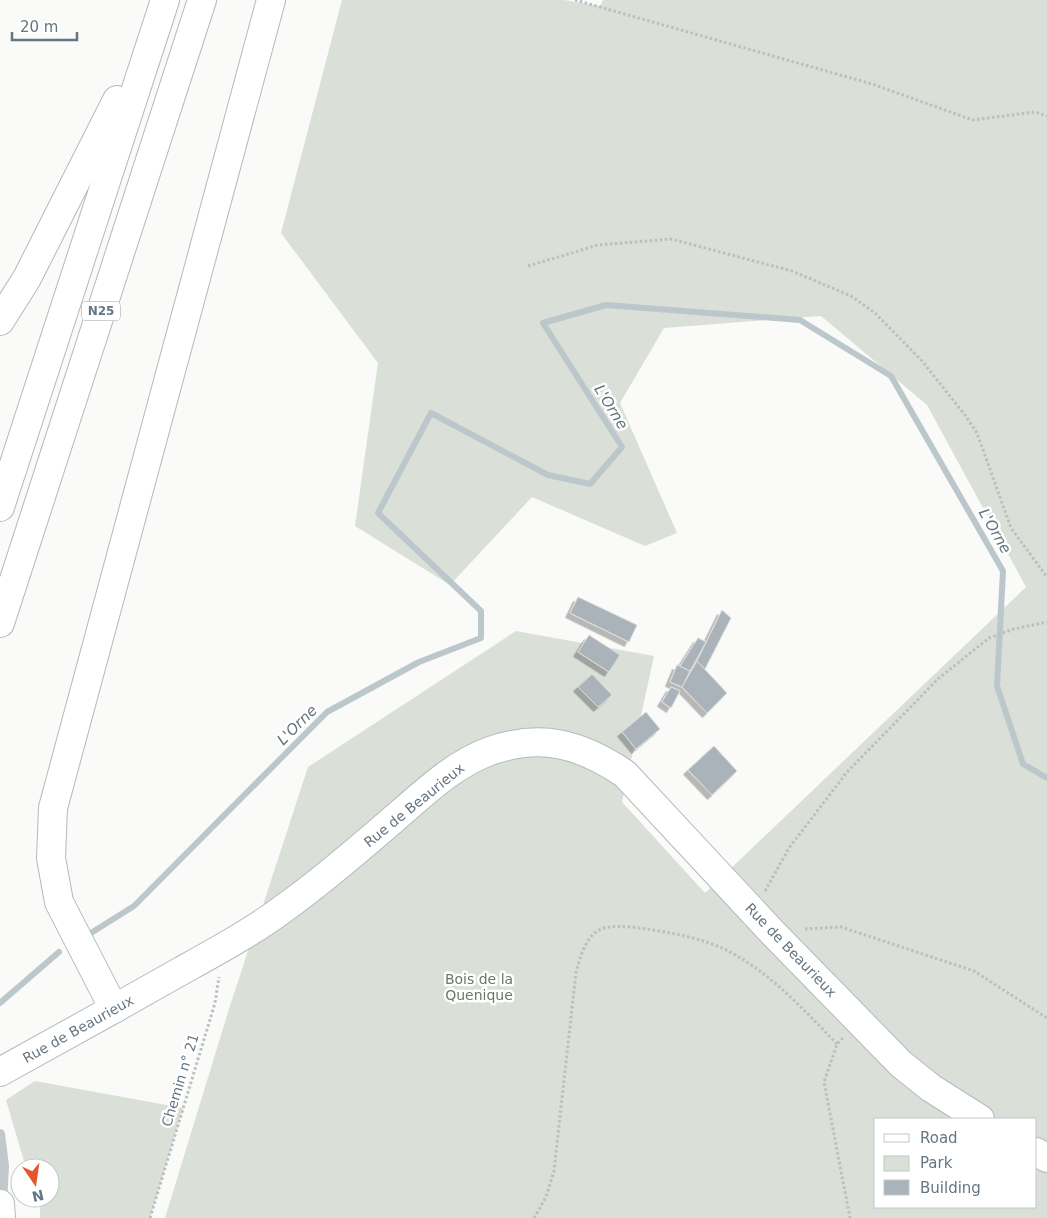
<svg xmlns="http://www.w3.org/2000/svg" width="1047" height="1218" viewBox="0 0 1047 1218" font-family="'DejaVu Sans',sans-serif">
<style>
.green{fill:#dadfd7;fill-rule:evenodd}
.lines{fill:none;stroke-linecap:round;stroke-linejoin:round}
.stream{stroke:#bbc7cb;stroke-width:6}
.building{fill:#aab3b9;stroke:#dcdcda;filter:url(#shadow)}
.secondary-casing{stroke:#b3babf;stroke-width:30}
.highway-casing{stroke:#b4b9bd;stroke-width:30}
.path{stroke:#bbbfc2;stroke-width:3;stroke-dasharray:2.5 2.5;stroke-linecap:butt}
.lane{stroke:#c3c8cc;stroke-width:10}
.secondary{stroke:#fff;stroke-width:28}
.highway{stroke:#fff;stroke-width:28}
.labels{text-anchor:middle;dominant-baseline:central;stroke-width:5;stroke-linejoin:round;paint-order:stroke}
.shield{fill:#fff;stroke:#939fa8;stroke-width:1}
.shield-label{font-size:12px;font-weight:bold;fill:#657683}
.street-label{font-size:14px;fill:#657683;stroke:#fff}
.park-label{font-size:14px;fill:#687a64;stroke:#fff}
.water-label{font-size:15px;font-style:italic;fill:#60757c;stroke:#fff}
</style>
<defs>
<filter id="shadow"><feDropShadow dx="-4.5" dy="4.5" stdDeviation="0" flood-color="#0004"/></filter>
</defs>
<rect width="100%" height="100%" fill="#fafaf8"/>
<g class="green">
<path d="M 342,0 L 564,0 L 600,6 L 603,0 L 1047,0 L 1047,1218 L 165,1218 L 229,1009 L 308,767 L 516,631 L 654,656 L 622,802 L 705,893 L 1026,587 L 927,405 L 821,316 L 664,328 L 620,403 L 677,533 L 645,546 L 532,497 L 450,585 L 355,526 L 378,363 L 281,233 ZM 876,1119 L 1036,1119 L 1036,1207 L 876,1207 Z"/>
<polygon points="35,1081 183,1108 150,1218 40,1218 40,1198 50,1198 50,1168 26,1168 6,1100"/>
</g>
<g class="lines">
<g class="stream">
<polyline points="91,933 134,906 327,712 419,662 481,638 481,611 378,513 431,413 548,475 590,484 622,447 543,323 606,305 800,320 891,376 1003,571 997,686 1023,764 1047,778"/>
<polyline points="0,1003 59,952"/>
</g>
</g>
<g class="building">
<polygon points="578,597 637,625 629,642 570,613"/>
<polygon points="722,610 731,618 705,669 697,661"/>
<polygon points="589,635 620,655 609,672 578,652"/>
<polygon points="698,638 706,642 690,671 680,666"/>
<polygon points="697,661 727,693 707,713 682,687"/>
<polygon points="677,665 690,671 682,687 670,682"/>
<polygon points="592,674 612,695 598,707 578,687"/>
<polygon points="671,687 680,691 671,708 662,702"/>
<polygon points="646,712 660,729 636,749 622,732"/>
<polygon points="714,746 737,771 712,795 688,770"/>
</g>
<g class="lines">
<g class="secondary-casing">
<g id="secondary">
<path d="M 0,1072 C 60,1039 121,1005 181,971 C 217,951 254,931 287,906 C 325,879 360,848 395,818 C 424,793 454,764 490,751 C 541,733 581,744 625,774 L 772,932 L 901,1064 L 931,1088 L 980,1119"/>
<polyline points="1036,1152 1047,1158"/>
</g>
</g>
<g class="highway-casing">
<g id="highway">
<polyline points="0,321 27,278 117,100"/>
<polyline points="0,507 165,0"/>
<polyline points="0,623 202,0"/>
<polyline points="114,1009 59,902 51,858 53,808 271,0"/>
<polyline points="0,1204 1,1218"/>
</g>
</g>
<g class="path">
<polyline points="575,0 872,84 973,120 1035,112 1047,116"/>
<polyline points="528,266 598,245 671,239 792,271 851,296 875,313 922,361 965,415 977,433 1011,528 1047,577"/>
<polyline points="765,891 789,848 847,772 939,678 989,638 1014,629 1047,622"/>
<polyline points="805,929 841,927 974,971 1047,1018"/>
<polyline points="843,1038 837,1044 824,1082 850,1218"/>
<polyline points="150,1218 215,1003 219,977"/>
<path d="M 534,1218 L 546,1197 L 554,1171 L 576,972 C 589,924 600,923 647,929 C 672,933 701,938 724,949 C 768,970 803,1009 837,1044"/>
</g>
<polyline class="lane" points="0,1134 4,1166 2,1204"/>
<use href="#secondary" class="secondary"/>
<use href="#highway" class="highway"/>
</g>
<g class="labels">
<rect class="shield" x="82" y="301.5" width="38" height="19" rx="4"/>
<g class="shield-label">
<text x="101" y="311">N25</text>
</g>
<g class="street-label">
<text transform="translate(414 805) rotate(-39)">Rue de Beaurieux</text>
<text transform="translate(791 950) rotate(46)">Rue de Beaurieux</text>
<text transform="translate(78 1029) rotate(-29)">Rue de Beaurieux</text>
<text transform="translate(180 1080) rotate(-73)">Chemin n° 21</text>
</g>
<g class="park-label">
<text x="479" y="979">Bois de la<tspan x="479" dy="16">Quenique</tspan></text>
</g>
<g class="water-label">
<text transform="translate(611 407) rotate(58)">L'Orne</text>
<text transform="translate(995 531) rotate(60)">L'Orne</text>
<text transform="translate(297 725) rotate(-45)">L'Orne</text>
</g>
</g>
<rect x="874" y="1118" width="162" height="90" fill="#ffffff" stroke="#c1c8cd"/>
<rect x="884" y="1134" width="25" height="8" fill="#ffffff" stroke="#c1c8cd"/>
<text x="920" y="1143" font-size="15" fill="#657683">Road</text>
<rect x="884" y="1156" width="25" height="15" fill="#dadfd7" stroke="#c1c8cd"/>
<text x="920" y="1168" font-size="15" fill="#657683">Park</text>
<rect x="884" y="1180" width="25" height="15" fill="#aab3b9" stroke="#c1c8cd"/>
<text x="920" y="1193" font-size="15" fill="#657683">Building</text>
<g transform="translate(35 1183) rotate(167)"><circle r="24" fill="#ffffff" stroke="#c1c8cd"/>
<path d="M0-4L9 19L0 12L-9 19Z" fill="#e4572e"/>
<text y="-8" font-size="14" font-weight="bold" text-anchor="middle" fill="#657683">N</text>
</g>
<path d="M12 32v8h65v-8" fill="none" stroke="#657683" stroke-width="2.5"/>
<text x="20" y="32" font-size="15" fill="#657683" stroke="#ffffff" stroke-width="4" paint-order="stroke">20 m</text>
</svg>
